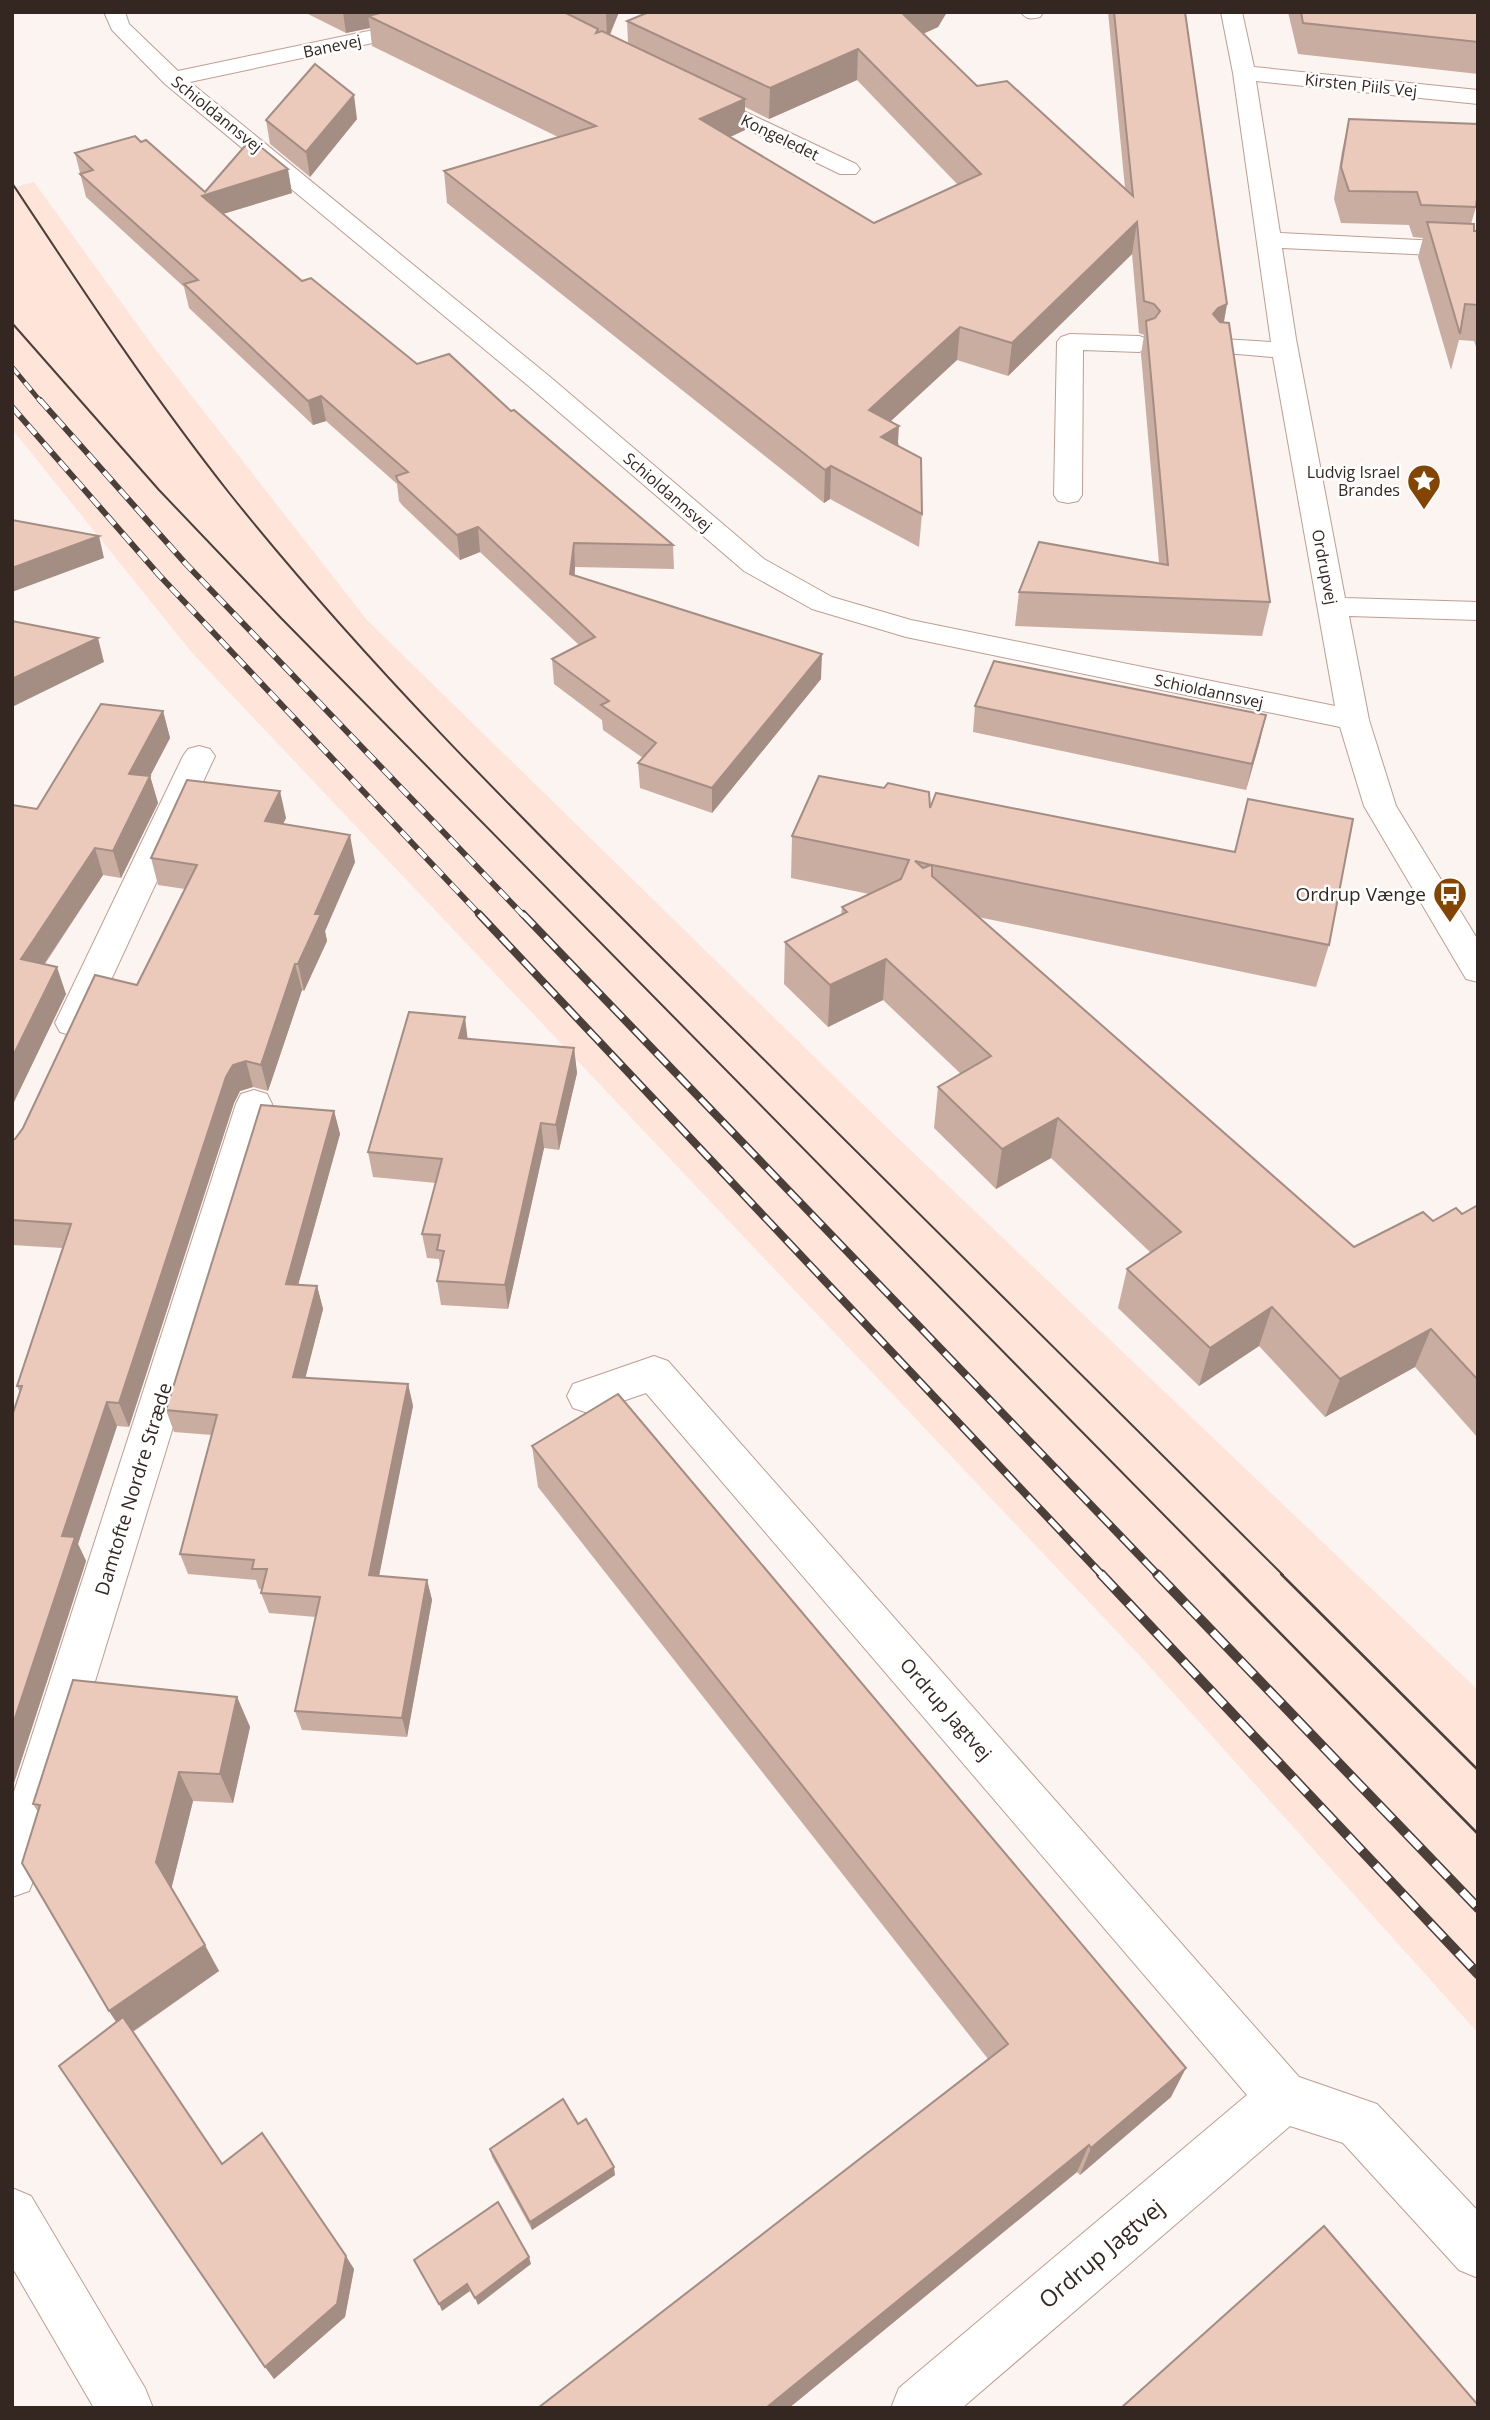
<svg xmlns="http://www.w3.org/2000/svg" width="1490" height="2420" viewBox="0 0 1490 2420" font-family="'Open Sans',sans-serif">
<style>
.built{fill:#ffe4da}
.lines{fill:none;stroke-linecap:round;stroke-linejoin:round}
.minor-casing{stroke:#bf9e91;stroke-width:2}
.minor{fill:#fff;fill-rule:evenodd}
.tram-far1{stroke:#4b3f3a;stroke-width:2}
.tram{stroke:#4b3f3a;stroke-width:2.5}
.rail-far3-casing{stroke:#4b3f3a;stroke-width:5}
.rail-far2-casing{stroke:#4b3f3a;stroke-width:6}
.rail-far1-casing{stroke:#4b3f3a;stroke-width:8}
.rail-casing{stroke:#4b3f3a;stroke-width:10}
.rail-far3{stroke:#fff;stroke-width:3.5;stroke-dasharray:10;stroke-linecap:butt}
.rail-far2{stroke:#fff;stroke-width:4.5;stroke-dasharray:12;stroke-linecap:butt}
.rail-far1{stroke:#fff;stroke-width:5;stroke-dasharray:16;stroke-linecap:butt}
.rail{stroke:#fff;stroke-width:7;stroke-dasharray:20;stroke-linecap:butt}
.wall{fill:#caada1;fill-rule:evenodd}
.shaded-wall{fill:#a48d83}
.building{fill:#ebc9bb;stroke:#a48d83;stroke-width:2;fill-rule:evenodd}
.labels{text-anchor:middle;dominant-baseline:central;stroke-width:5;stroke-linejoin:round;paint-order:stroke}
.far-street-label{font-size:16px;fill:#342722;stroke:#fff}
.far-poi-label{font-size:16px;fill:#342722;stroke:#fff;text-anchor:end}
.poi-label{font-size:19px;fill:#342722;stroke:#fff;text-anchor:end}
.street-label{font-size:19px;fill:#342722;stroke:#fff}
.near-street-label{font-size:23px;fill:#342722;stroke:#fff}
</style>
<rect width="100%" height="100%" fill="#fbf4f1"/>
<polygon class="built" points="34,182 155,349 367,620 880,1121 1478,1690 1478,2033 1141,1657 193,654 12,429 12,188"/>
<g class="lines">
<g class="minor-casing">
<g id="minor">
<polygon points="104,12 125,12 129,24 178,71 459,12 500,12 497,16 490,18 190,82 549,376 764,559 832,597 911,620 1335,706 1273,357 1214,352 1210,347 1214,342 1223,339 1271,342 1233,73 1221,12 1242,12 1254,67 1478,90 1478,104 1256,81 1280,233 1478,243 1478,257 1282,248 1296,339 1345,598 1478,602 1478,620 1349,616 1369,720 1396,806 1478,940 1478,982 1466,979 1364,806 1340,727 906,637 812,609 744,571 531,388 165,84 112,30"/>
<path d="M 1021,12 L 1043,12 L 1043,13 L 1040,17 C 1032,19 1026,20 1021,12 Z"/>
<polygon points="699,90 856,164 860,169 856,174 840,174 691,102 688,97 691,92"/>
<polygon points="1070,334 1139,336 1148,339 1152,344 1148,349 1139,352 1083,350 1082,495 1078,501 1068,503 1058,501 1054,495 1057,342 1061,337"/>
<polygon points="199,746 210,749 215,756 91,1023 86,1032 73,1036 60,1032 55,1023 183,756 188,749"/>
<polygon points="254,1090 267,1094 272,1104 36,1874 29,1891 12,1897 12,1798 236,1104 241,1094"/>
<polygon points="654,1356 668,1361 1299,2077 1377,2104 1478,2211 1478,2278 1459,2270 1343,2143 1290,2126 962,2408 891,2408 899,2388 1247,2095 646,1393 588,1413 573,1408 567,1396 573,1384"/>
<polygon points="12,2188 31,2196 145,2388 153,2408 94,2408 12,2267"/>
</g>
</g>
<use href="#minor" class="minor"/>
<g class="tram-far1">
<path d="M 12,183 C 82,289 151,394 230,494 C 378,679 550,846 717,1013 C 906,1200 1094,1388 1283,1575"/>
<polyline points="12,323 159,490 281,618 1223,1575"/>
</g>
<g class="tram">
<polyline points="1222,1574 1478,1834"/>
<polyline points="1281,1574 1478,1770"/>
</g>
<g class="rail-far3-casing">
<polyline id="rail-far3" points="12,367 41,402"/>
</g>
<g class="rail-far2-casing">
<g id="rail-far2">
<polyline points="40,400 186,564 524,916"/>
<polyline points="12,407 159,575 481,916"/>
</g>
</g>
<g class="rail-far1-casing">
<g id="rail-far1">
<polyline points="479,914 1102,1575"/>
<polyline points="523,914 1158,1575"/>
</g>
</g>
<g class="rail-casing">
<g id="rail">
<polyline points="1101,1574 1478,1974"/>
<polyline points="1157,1574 1478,1908"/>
</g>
</g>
<use href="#rail-far3" class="rail-far3"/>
<use href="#rail-far2" class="rail-far2"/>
<use href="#rail-far1" class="rail-far1"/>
<use href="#rail" class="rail"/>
</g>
<g class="wall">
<path d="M 304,12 L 619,12 L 610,35 L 628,43 L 627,21 L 649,12 L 947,12 L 938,27 L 923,34 L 977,86 L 1125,188 L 1108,12 L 1185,12 L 1227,304 L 1224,322 L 1270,602 L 1262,636 L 1015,626 L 1019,592 L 1159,563 L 1141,354 L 1144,335 L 1139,333 L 1132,254 L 1008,376 L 957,360 L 891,421 L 922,514 L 919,547 L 830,499 L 824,503 L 447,203 L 444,171 L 558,137 L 372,46 L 370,28 L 346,33 ZM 857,80 L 958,185 L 874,223 L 730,137 L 745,130 L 745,107 L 769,119 Z"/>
<polygon points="1288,12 1478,12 1478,74 1298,54"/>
<polygon points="357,119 310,177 270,144 266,120"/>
<polygon points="1349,119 1476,207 1471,224 1474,231 1478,231 1478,352 1474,341 1459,340 1451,370 1418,257 1423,238 1413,237 1409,225 1341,223 1334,199 1342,151"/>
<polygon points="75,153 205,192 292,193 223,214 302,281 417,364 511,411 673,545 674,569 575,567 575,575 821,679 712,813 640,788 638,763 643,758 603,730 602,720 554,684 552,659 579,645 480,552 460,560 402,505 399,501 397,484 326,421 313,425 189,308 184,287 86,197"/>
<polygon points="975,706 1260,741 1246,790 973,732"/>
<polygon points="163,711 170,738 150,776 158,803 121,878 103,875 45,964 66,994 12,1106 12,805 37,809"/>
<polygon points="930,808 1329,945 1316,987 978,917 1354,1247 1433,1221 1462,1214 1478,1205 1478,1438 1415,1367 1325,1417 1259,1346 1199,1386 1118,1308 1127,1269 1151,1253 1051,1158 996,1189 934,1128 938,1087 961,1074 883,1000 828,1027 784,984 785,942 841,915 842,907 869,894 791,878 792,836"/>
<polygon points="286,818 283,824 355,862 325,931 327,941 304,991 302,990 268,1091 253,1087 240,1091 234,1103 129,1427 117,1426 78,1544 86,1561 12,1789 12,1416 20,1393 17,1386 62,1248 12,1245 12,1140 15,1139 137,985 185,889 158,885 151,858"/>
<polygon points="468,1039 574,1048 577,1073 559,1150 544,1148 508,1309 441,1305 437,1281 440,1267 439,1259 427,1258 422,1234 436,1183 373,1177 368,1152"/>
<polygon points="334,1111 340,1134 298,1285 317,1286 323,1309 305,1378 408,1384 413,1406 379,1576 427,1580 432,1600 407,1737 302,1730 295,1711 316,1617 269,1613 261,1593 262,1589 259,1589 256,1580 188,1574 180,1554 212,1435 174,1432 166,1410"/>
<polygon points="532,1446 1171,2097 1080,2175 1077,2172 789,2408 538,2408 988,2059 538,1487"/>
<polygon points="237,1697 250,1727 233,1803 193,1801 171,1889 219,1971 133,2032 222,2164 354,2269 345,2317 274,2379 116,2022 109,2011 38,1812 33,1804"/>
<polygon points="578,2124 615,2175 532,2230 492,2157 490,2149"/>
</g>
<g class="shaded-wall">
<polygon points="343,12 445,12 368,16 370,28 346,33"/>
<polygon points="606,12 619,12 607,41"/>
<polygon points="905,12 947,12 938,27 900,44 902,13"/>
<polygon points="858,49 857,80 769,119 770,88"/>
<polygon points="354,95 357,119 310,177 306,152"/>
<polygon points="745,99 745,130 700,151 700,119"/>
<polygon points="288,169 292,193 206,219 202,196"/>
<polygon points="1137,222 1132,254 1008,376 1012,343"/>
<polygon points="1227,304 1221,337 1213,314 1218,308"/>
<polygon points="960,327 957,360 867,443 869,410"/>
<polygon points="321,396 326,421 313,425 308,401"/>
<polygon points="899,426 897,459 881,437"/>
<polygon points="831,466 830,499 824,503 825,470"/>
<polygon points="478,527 480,552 460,560 457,535"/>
<polygon points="99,536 104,558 12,592 12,568"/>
<polygon points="574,543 575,567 572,599 570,574"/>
<polygon points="98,638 104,662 14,706 12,702 12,679"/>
<polygon points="822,654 821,679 712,813 712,788"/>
<polygon points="163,711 170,738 137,801 129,774"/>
<polygon points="1266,715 1260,741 1246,790 1252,764"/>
<polygon points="150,776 158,803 121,878 113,851"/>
<polygon points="280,791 286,818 271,848 265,821"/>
<polygon points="350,835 355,862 325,931 327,941 304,991 298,964 315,914"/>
<polygon points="95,848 103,875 30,985 21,959"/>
<polygon points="886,959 883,1000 828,1027 830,985"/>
<polygon points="295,964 302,990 268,1091 261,1065"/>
<polygon points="57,967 66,994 12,1106 12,1058"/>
<polygon points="465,1017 468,1042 459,1038"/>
<polygon points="574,1048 577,1073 559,1150 556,1125"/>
<polygon points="246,1061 253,1087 240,1091 234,1103 129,1427 119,1403 226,1077 233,1065"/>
<polygon points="334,1111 340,1134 292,1307 286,1284"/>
<polygon points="1058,1118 1051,1158 996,1189 1002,1149"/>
<polygon points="541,1123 544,1148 508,1309 505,1285"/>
<polygon points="317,1286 323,1309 300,1399 293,1377"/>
<polygon points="1272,1307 1259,1346 1199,1386 1210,1348"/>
<polygon points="1431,1329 1415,1367 1325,1417 1340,1379"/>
<polygon points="408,1384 413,1406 375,1596 369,1575"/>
<polygon points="107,1402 117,1426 78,1544 86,1561 12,1789 12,1727 62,1536"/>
<polygon points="427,1580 432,1600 407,1737 402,1718"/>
<polygon points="237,1697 250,1727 233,1803 220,1774"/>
<polygon points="179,1772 193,1801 171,1890 156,1862"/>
<polygon points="205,1945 219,1971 126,2036 109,2011"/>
<polygon points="1186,2068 1171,2097 1080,2175 1091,2148"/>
<polygon points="1089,2145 1077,2172 789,2408 766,2408"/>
<polygon points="614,2167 615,2175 532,2230 530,2222"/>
<polygon points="346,2256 354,2269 345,2317 274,2379 265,2367"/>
<polygon points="529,2257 531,2264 478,2305 475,2298"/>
<polygon points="467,2284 470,2291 442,2311 439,2304"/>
</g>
<g class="building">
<polygon points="384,12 564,12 598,29 596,33 602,31 745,99 700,119 874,223 981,174 858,49 770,88 627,21 649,12 905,12 902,13 977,86 1007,81 1133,196 1114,12 1185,12 1227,304 1218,308 1213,314 1220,322 1229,323 1270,602 1019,592 1039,542 1168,565 1146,321 1155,318 1160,311 1154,304 1144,301 1137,222 1012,343 960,327 869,410 899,426 881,437 921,458 922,514 831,466 825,470 444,171 596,126 368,16"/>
<polygon points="1301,12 1478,12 1478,42 1303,23"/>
<polygon points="315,64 354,95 306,152 266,120"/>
<polygon points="1349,119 1478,124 1478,190 1476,207 1421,205 1417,192 1349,191 1341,167"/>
<polygon points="135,136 141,142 146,140 205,192 251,139 288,169 202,196 302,281 311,278 417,364 449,354 511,411 514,410 673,545 574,543 570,574 822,654 712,788 638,763 656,743 601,705 609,701 552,659 595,637 478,527 457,535 398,481 396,476 408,472 321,396 308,401 184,284 198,280 80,174 93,170 75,153"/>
<polygon points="1427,222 1474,224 1474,231 1478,231 1478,305 1465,304 1460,334"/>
<polygon points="12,520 99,536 12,568"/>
<polygon points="12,621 98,638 12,679"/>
<polygon points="994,661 1266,715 1252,764 975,706"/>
<polygon points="101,704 163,711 129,774 150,776 113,851 95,848 21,959 57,967 12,1058 12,805 37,809"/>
<path d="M 819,776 L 884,788 L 888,783 L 929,792 L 930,808 L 936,793 L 1235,852 L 1248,799 L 1353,819 L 1329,945 L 932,865 L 932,876 L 1354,1247 L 1423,1212 L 1433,1221 L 1456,1208 L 1462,1214 L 1478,1205 L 1478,1380 L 1431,1329 L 1340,1379 L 1272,1307 L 1210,1348 L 1127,1269 L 1181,1232 L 1058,1118 L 1002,1149 L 938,1087 L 991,1056 L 886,959 L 830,985 L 785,942 L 847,912 L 842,907 L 901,879 L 909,860 L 792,836 ZM 915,861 L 931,865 L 923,868 Z"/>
<polygon points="187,780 280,791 265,821 350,835 315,914 321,914 298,964 295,964 261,1065 246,1061 233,1065 226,1077 119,1403 107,1402 62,1536 75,1537 12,1727 12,1416 22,1386 17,1386 71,1224 12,1220 12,1140 15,1139 23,1128 95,975 137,985 197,865 151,858"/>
<polygon points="409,1012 465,1017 459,1038 574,1048 556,1125 541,1123 505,1285 437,1281 444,1251 437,1250 440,1235 422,1234 442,1159 368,1152"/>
<polygon points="261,1105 334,1111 286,1284 317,1286 293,1377 408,1384 369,1575 427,1580 402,1718 295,1711 320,1597 261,1593 267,1569 252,1569 254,1560 180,1554 217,1415 166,1410"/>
<polygon points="618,1394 1186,2068 1091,2148 1089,2145 766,2408 538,2408 1008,2044 532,1446"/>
<polygon points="73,1680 237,1697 220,1774 179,1772 156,1862 205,1945 109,2011 22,1863 40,1805 33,1804"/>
<polygon points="123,2017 222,2164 262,2133 346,2256 337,2304 265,2367 59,2066"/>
<polygon points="563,2099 578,2124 586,2119 614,2167 530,2222 490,2149"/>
<polygon points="498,2202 529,2257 475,2298 467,2284 439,2304 414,2260"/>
<polygon points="1324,2226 1478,2405 1478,2408 1121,2408"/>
</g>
<defs>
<g id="sight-pin" transform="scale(1.75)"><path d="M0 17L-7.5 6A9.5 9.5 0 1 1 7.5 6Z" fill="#824503" stroke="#fff"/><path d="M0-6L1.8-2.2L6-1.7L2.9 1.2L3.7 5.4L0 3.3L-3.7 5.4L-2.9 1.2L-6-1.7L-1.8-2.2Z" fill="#fff"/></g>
<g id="bus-pin" transform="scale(1.75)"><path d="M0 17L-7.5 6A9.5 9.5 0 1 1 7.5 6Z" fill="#824503" stroke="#fff"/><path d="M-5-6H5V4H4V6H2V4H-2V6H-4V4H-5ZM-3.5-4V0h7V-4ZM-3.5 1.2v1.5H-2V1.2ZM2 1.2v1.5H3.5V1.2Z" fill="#fff"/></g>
</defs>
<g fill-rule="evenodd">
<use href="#sight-pin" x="1424" y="481"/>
<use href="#bus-pin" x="1450" y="894"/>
</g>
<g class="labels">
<g class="far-street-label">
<text transform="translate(332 46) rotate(-12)">Banevej</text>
<text transform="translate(1361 85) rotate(6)">Kirsten Piils Vej</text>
<text transform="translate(217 114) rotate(39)">Schioldannsvej</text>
<text transform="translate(780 137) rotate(26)">Kongeledet</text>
<text transform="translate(668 492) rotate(41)">Schioldannsvej</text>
<text transform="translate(1325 567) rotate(79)">Ordrupvej</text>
<text transform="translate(1209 691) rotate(12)">Schioldannsvej</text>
</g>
<g class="far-poi-label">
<text x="1400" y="472">Ludvig Israel<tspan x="1400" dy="18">Brandes</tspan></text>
</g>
<g class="poi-label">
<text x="1426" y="894">Ordrup Vænge</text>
</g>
<g class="street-label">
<text transform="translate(133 1489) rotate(-73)">Damtofte Nordre Stræde</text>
<text transform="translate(946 1709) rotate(49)">Ordrup Jagtvej</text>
</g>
<g class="near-street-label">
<text transform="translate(1101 2253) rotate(-40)">Ordrup Jagtvej</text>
</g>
</g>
<rect width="1490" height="2420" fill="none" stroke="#342722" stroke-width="28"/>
</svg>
